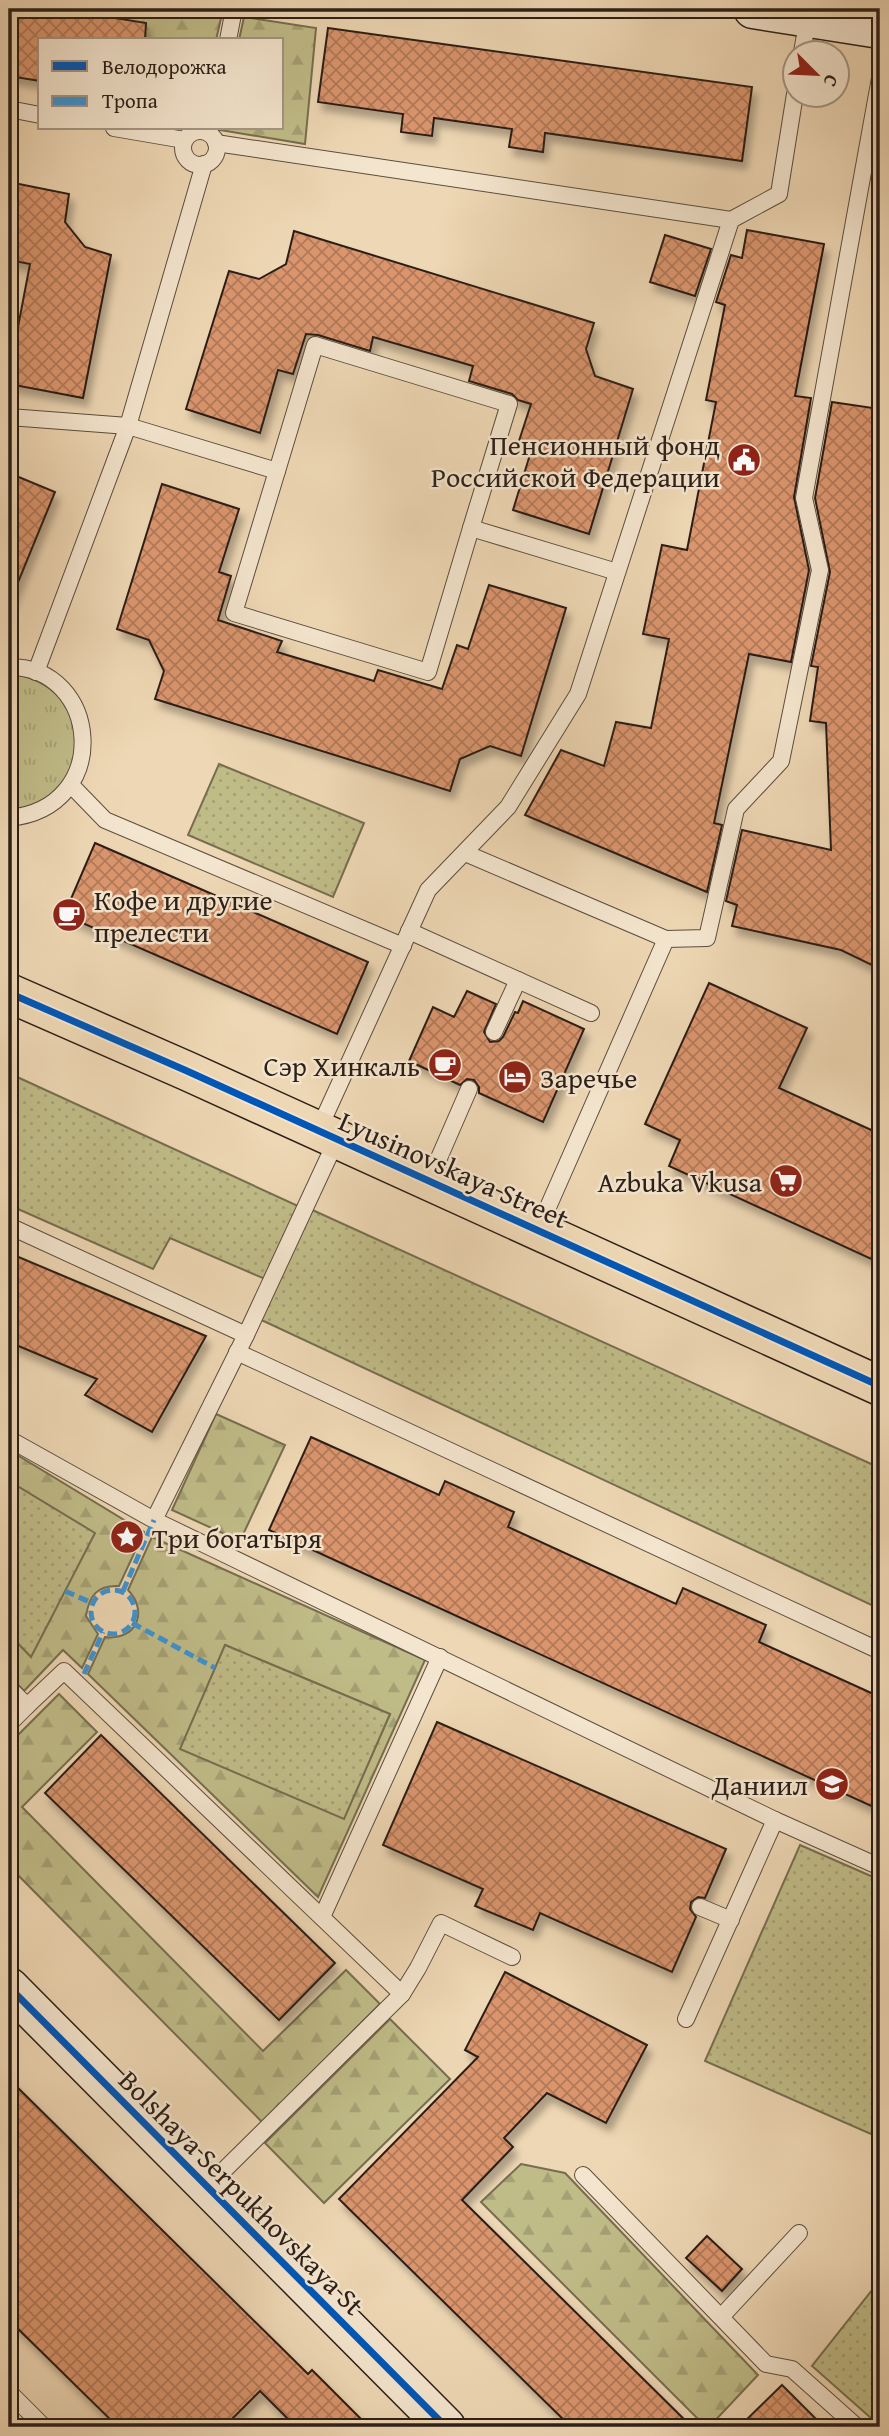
<svg xmlns="http://www.w3.org/2000/svg" width="889" height="2436" viewBox="0 0 889 2436" font-family="'Gentium Book Plus',serif">
<style>
.grass{fill:url(#grass-tufts);stroke:#766e50;stroke-width:2}
.forest{fill:url(#forest-firs);stroke:#766e50;stroke-width:2;fill-rule:evenodd}
.park{fill:url(#park-dots);stroke:#766e50;stroke-width:2}
.building{fill:url(#building-cross-hatch);stroke:#2c1f18;stroke-width:2;filter:url(#shadow)}
.lines{fill:none;stroke-linecap:round;stroke-linejoin:round}
.lane-casing{stroke:#5c4d3f;stroke-width:18}
.secondary-casing{stroke:#2c1f18;stroke-width:41}
.primary-casing{stroke:#2c1f18;stroke-width:41}
.lane{stroke:#f4e5ce;stroke-width:16}
.secondary{stroke:#f4e5ce;stroke-width:38}
.primary{stroke:#eed7b4;stroke-width:38}
.quiet{stroke:#3c94d4;stroke-width:5;stroke-dasharray:10 5;stroke-linecap:butt}
.cycleway-casing{stroke:#f4e5ce;stroke-width:11}
.cycleway{stroke:#0057b8;stroke-width:7}
.labels{text-anchor:middle;dominant-baseline:central;stroke-width:5;stroke-linejoin:round;paint-order:stroke}
.poi-label{font-size:28px;fill:#2c1f18;stroke:#f4e5ce;text-anchor:end}
.street-label{font-size:28px;fill:#2c1f18;stroke:#f4e5ce}
</style>
<defs>
<pattern id="grass-tufts" width="24" height="20" patternUnits="userSpaceOnUse" patternTransform="scale(1.75)"><rect width="24" height="20" fill="#c0bc88"/><path d="M3 7l-1-3M5 7V3M7 7l1-3M15 17l-1-3M17 17v-4M19 17l1-3" fill="none" stroke="#a5a175"/></pattern>
<pattern id="forest-firs" width="22" height="20" patternUnits="userSpaceOnUse" patternTransform="scale(1.75)"><rect width="22" height="20" fill="#c0bc88"/><path d="M5 1l3.5 6h-7zM16 11l3.5 6h-7z" fill="#a5a175"/></pattern>
<pattern id="park-dots" width="8" height="8" patternUnits="userSpaceOnUse" patternTransform="scale(1.75)"><rect width="8" height="8" fill="#c0bc88"/><path d="M2 2h.1M6 6h.1" fill="none" stroke="#a5a175" stroke-width="1.8" stroke-linecap="round"/></pattern>
<pattern id="building-cross-hatch" width="8" height="8" patternUnits="userSpaceOnUse" patternTransform="scale(1.75)"><rect width="8" height="8" fill="#da956d"/><path d="M0 0l8 8M0 8l8-8" fill="none" stroke="#b17959"/></pattern>
<filter id="shadow"><feDropShadow dx="4.5" dy="8" stdDeviation="3.5" flood-color="#0004"/></filter>
</defs>
<rect width="100%" height="100%" fill="#eed7b4"/>
<filter id="stains"><feTurbulence type="fractalNoise" baseFrequency=".00286" numOctaves="4"/><feColorMatrix values="0 0 0 0 .2 0 0 0 0 .09 0 0 0 0 .02 0 0 0 .5 -.17"/></filter>
<radialGradient id="worn" r=".72"><stop offset=".6" stop-color="#630" stop-opacity="0"/><stop offset="1" stop-color="#630" stop-opacity=".3"/></radialGradient>
<path class="grass" d="M 9,673 C 101,686 100,799 9,811 Z"/>
<g class="forest">
<polygon points="113,9 191,9 222,14 216,40 109,40"/>
<polygon points="244,17 316,28 305,144 220,130 221,128 282,128 282,40 239,40"/>
<polygon points="216,1414 285,1445 240,1541 172,1510"/>
<path d="M 9,1450 L 144,1532 L 119,1586 C 97,1585 89,1596 86,1616 L 98,1634 L 82,1668 L 63,1650 L 24,1691 L 9,1675 L 9,1634 L 31,1656 L 94,1533 L 9,1481 Z"/>
<path d="M 152,1537 L 425,1660 L 318,1897 L 88,1674 L 105,1637 C 136,1641 149,1612 128,1590 ZM 225,1645 L 390,1714 L 344,1818 L 181,1749 Z"/>
<polygon points="59,1694 97,1732 22,1807 263,2051 346,1970 380,2004 262,2122 9,1866 9,1744"/>
<polygon points="390,2019 450,2079 324,2203 265,2143"/>
<polygon points="521,2164 565,2173 758,2375 709,2427 706,2427 481,2202"/>
</g>
<g class="park">
<polygon points="219,764 364,823 333,897 188,835"/>
<polygon points="15,1076 298,1206 265,1279 170,1238 153,1269 9,1205 9,1085"/>
<polygon points="308,1208 880,1468 880,1609 257,1318"/>
<polygon points="9,1481 95,1533 31,1657 9,1634"/>
<polygon points="225,1645 390,1714 344,1819 180,1749"/>
<polygon points="800,1845 880,1880 880,2138 705,2061"/>
<polygon points="880,2280 880,2426 812,2366"/>
</g>
<g class="building">
<polygon points="9,9 60,9 146,23 145,40 40,40 40,81 9,76"/>
<polygon points="328,28 752,87 742,161 545,133 543,152 509,147 512,129 434,118 432,136 401,132 403,114 318,102"/>
<polygon points="9,182 69,194 65,222 85,247 111,255 83,398 9,384 9,374 30,264 9,260"/>
<polygon points="747,230 824,244 795,396 811,398 794,497 809,570 791,662 749,654 714,823 722,825 707,892 525,815 561,750 604,766 616,722 651,728 669,639 643,634 662,545 687,550 716,402 706,400 725,305 716,302 731,255 742,258"/>
<polygon points="294,231 594,323 586,349 595,376 633,389 589,534 513,510 532,448 518,444 531,404 518,400 512,394 469,381 473,366 373,337 370,351 318,335 306,334 293,374 278,370 260,433 186,409 229,271 259,279 286,264"/>
<polygon points="665,235 711,249 695,296 650,282"/>
<polygon points="832,402 880,409 880,969 841,950 732,926 737,905 726,901 742,830 831,850 826,723 810,721 818,667 811,666 830,572 815,498"/>
<polygon points="9,473 55,492 10,602 9,601"/>
<polygon points="162,484 239,509 219,572 231,576 218,620 282,641 277,652 374,681 378,670 442,689 457,645 468,649 489,585 566,608 521,756 490,746 460,759 450,791 155,699 164,671 149,640 117,629"/>
<polygon points="95,843 368,962 337,1034 64,915"/>
<polygon points="709,983 807,1028 779,1088 880,1134 880,1263 669,1166 680,1140 645,1124"/>
<polygon points="467,991 496,1004 484,1032 490,1042 499,1041 503,1037 515,1012 518,1013 523,1001 584,1029 543,1122 479,1093 479,1087 474,1080 467,1079 460,1085 409,1061 433,1007 454,1017"/>
<polygon points="9,1253 206,1336 152,1432 85,1395 97,1379 9,1342"/>
<polygon points="311,1437 439,1495 445,1481 514,1512 508,1527 676,1604 683,1588 766,1625 759,1642 880,1697 880,1810 269,1530"/>
<polygon points="437,1722 726,1849 705,1898 698,1897 691,1902 690,1909 696,1917 672,1972 540,1913 533,1930 475,1906 483,1889 383,1845"/>
<polygon points="101,1735 335,1963 279,2020 45,1793"/>
<polygon points="505,1972 647,2045 606,2123 547,2093 504,2138 513,2147 462,2200 692,2427 571,2427 339,2199 478,2057 465,2050"/>
<polygon points="9,2079 308,2374 312,2370 369,2427 296,2427 260,2391 224,2427 118,2427 9,2320"/>
<polygon points="707,2236 742,2269 722,2291 686,2258"/>
<polygon points="782,2385 824,2427 739,2427"/>
</g>
<g class="lines">
<g class="lane-casing">
<g id="lane">
<polyline points="228,40 234,9"/>
<polyline points="802,52 808,18"/>
<polyline points="9,109 40,115"/>
<polyline points="114,128 184,140"/>
<circle cx="200" cy="148" r="17"/>
<polyline points="216,143 731,220"/>
<polyline points="9,417 128,426 277,471 315,345 509,404 471,528 617,572"/>
<polyline points="277,471 234,613 428,672 471,528"/>
<path d="M 9,667 C 100,666 114,808 9,818"/>
<polyline points="36,672 128,426 204,164"/>
<polyline points="71,785 105,820 403,946"/>
<polyline points="465,853 666,939 707,938 736,809 781,761 820,570 804,498 880,78"/>
<polyline points="409,931 591,1013"/>
<polyline points="494,1032 518,980"/>
<polyline points="318,1131 428,890 508,807 578,694 731,220 779,194 795,94"/>
<polyline points="337,1139 246,1335 154,1520 775,1820"/>
<polyline points="429,1181 469,1089"/>
<polyline points="9,1226 246,1335"/>
<polyline points="538,1230 666,939"/>
<polyline points="237,1352 880,1651"/>
<polyline points="9,1439 154,1520"/>
<polyline points="9,1688 27,1706 64,1671 402,1994"/>
<polyline points="9,1724 27,1706"/>
<polyline points="700,1907 731,1920"/>
<polyline points="322,1917 440,1657"/>
<polyline points="686,2019 775,1820 880,1867"/>
<polyline points="583,2175 766,2364 792,2369 857,2427"/>
<polyline points="207,2187 402,1994 418,1968 441,1923 512,1957"/>
<polyline points="721,2317 799,2233"/>
<polyline points="9,2392 44,2427"/>
</g>
</g>
<g class="secondary-casing">
<g id="secondary">
<polyline points="753,9 880,29"/>
<polyline points="9,1987 446,2427"/>
</g>
</g>
<g class="primary-casing">
<polyline id="primary" points="9,993 187,1071 880,1386"/>
</g>
<use href="#lane" class="lane"/>
<use href="#secondary" class="secondary"/>
<use href="#primary" class="primary"/>
<g class="quiet">
<circle cx="113" cy="1612" r="22"/>
<polyline points="65,1591 92,1603"/>
<polyline points="123,1591 154,1520"/>
<polyline points="132,1623 215,1668"/>
<polyline points="84,1674 103,1632"/>
</g>
<g class="cycleway-casing">
<g id="cycleway">
<polyline points="9,993 187,1071 880,1386"/>
<polyline points="9,1987 446,2427"/>
</g>
</g>
<use href="#cycleway" class="cycleway"/>
</g>
<defs>
<g id="civic-disc" transform="scale(1.75)"><circle r="9.5" fill="#8f2418" stroke="#f4e5ce"/><path d="M-.6-6.5H3V-4.5H.6V-3L4-1V1h2V6H-6V1h2V-1L-.6-3ZM-1.2 2.5V6h2.4V2.5Z" fill="#fff"/></g>
<g id="cafe-disc" transform="scale(1.75)"><circle r="9.5" fill="#8f2418" stroke="#f4e5ce"/><path d="M-5.5-4.5H6V0H3Q3 3.5 0 3.5H-2.5Q-5.5 3.5-5.5 0ZM3-3.2v2h1.7v-2ZM-6 4.5H4V6H-6Z" fill="#fff"/></g>
<g id="hotel-disc" transform="scale(1.75)"><circle r="9.5" fill="#8f2418" stroke="#f4e5ce"/><path d="M-6-4.5h1.5V1H6V5H4.5V3h-9V5H-6ZM-4 0a1.8 1.8 0 1 1 3.6 0ZM.5 0V-2.5h3Q6-2.5 6 0Z" fill="#fff"/></g>
<g id="supermarket-disc" transform="scale(1.75)"><circle r="9.5" fill="#8f2418" stroke="#f4e5ce"/><path d="M-6-5.5h2.5l.6 2H6L4.5 2H-2.5L-4.4-4H-6ZM-1.5 3.2a1.3 1.3 0 1 0 .1 0ZM3 3.2a1.3 1.3 0 1 0 .1 0Z" fill="#fff"/></g>
<g id="sight-disc" transform="scale(1.75)"><circle r="9.5" fill="#8f2418" stroke="#f4e5ce"/><path d="M0-6L1.8-2.2L6-1.7L2.9 1.2L3.7 5.4L0 3.3L-3.7 5.4L-2.9 1.2L-6-1.7L-1.8-2.2Z" fill="#fff"/></g>
<g id="school-disc" transform="scale(1.75)"><circle r="9.5" fill="#8f2418" stroke="#f4e5ce"/><path d="M0-5L7-2L0 1L-7-2ZM-4 1L0 2.5L4 1V4Q0 6-4 4Z" fill="#fff"/></g>
</defs>
<g fill-rule="evenodd">
<use href="#civic-disc" x="744" y="460"/>
<use href="#cafe-disc" x="69" y="915"/>
<use href="#cafe-disc" x="445" y="1065"/>
<use href="#hotel-disc" x="515" y="1077"/>
<use href="#supermarket-disc" x="786" y="1181"/>
<use href="#sight-disc" x="127" y="1537"/>
<use href="#school-disc" x="832" y="1784"/>
</g>
<g class="labels">
<g class="poi-label">
<text x="720" y="444">Пенсионный фонд<tspan x="720" dy="32">Российской Федерации</tspan></text>
<text x="94" y="899" text-anchor="start">Кофе и другие<tspan x="94" dy="32">прелести</tspan></text>
<text x="420" y="1065">Сэр Хинкаль</text>
<text x="540" y="1077" text-anchor="start">Заречье</text>
<text x="762" y="1181">Azbuka Vkusa</text>
<text x="152" y="1537" text-anchor="start">Три богатыря</text>
<text x="808" y="1784">Даниил</text>
</g>
<g class="street-label">
<text transform="translate(454 1169) rotate(24)">Lyusinovskaya Street</text>
<text transform="translate(242 2192) rotate(45)">Bolshaya Serpukhovskaya St</text>
</g>
</g>
<rect width="889" height="2436" fill="none" stroke="#eed7b4" stroke-width="35"/>
<rect x="10" y="10" width="868" height="2415" fill="none" stroke="#2c1f18" stroke-width="3.5"/>
<rect x="18" y="18" width="854" height="2401" fill="none" stroke="#2c1f18" stroke-width="2"/>
<rect x="38" y="38" width="245" height="91" fill="#f4e5ce" stroke="#a49685" stroke-width="2"/>
<rect x="52" y="61" width="35" height="10" fill="#0057b8" stroke="#a49685" stroke-width="2"/>
<text x="102" y="74" font-size="21" fill="#2c1f18">Велодорожка</text>
<rect x="52" y="96" width="35" height="10" fill="#3c94d4" stroke="#a49685" stroke-width="2"/>
<text x="102" y="108" font-size="21" fill="#2c1f18">Тропа</text>
<g transform="translate(816 74) rotate(114)"><circle r="33" fill="#f4e5ce" stroke="#a49685" stroke-width="2"/>
<path d="M0-5L12 26L0 18L-12 26Z" fill="#8f2418"/>
<text y="-10" font-size="19" font-weight="bold" text-anchor="middle" fill="#2c1f18">С</text>
</g>
<rect width="100%" height="100%" filter="url(#stains)"/>
<rect width="100%" height="100%" fill="url(#worn)"/>
</svg>
